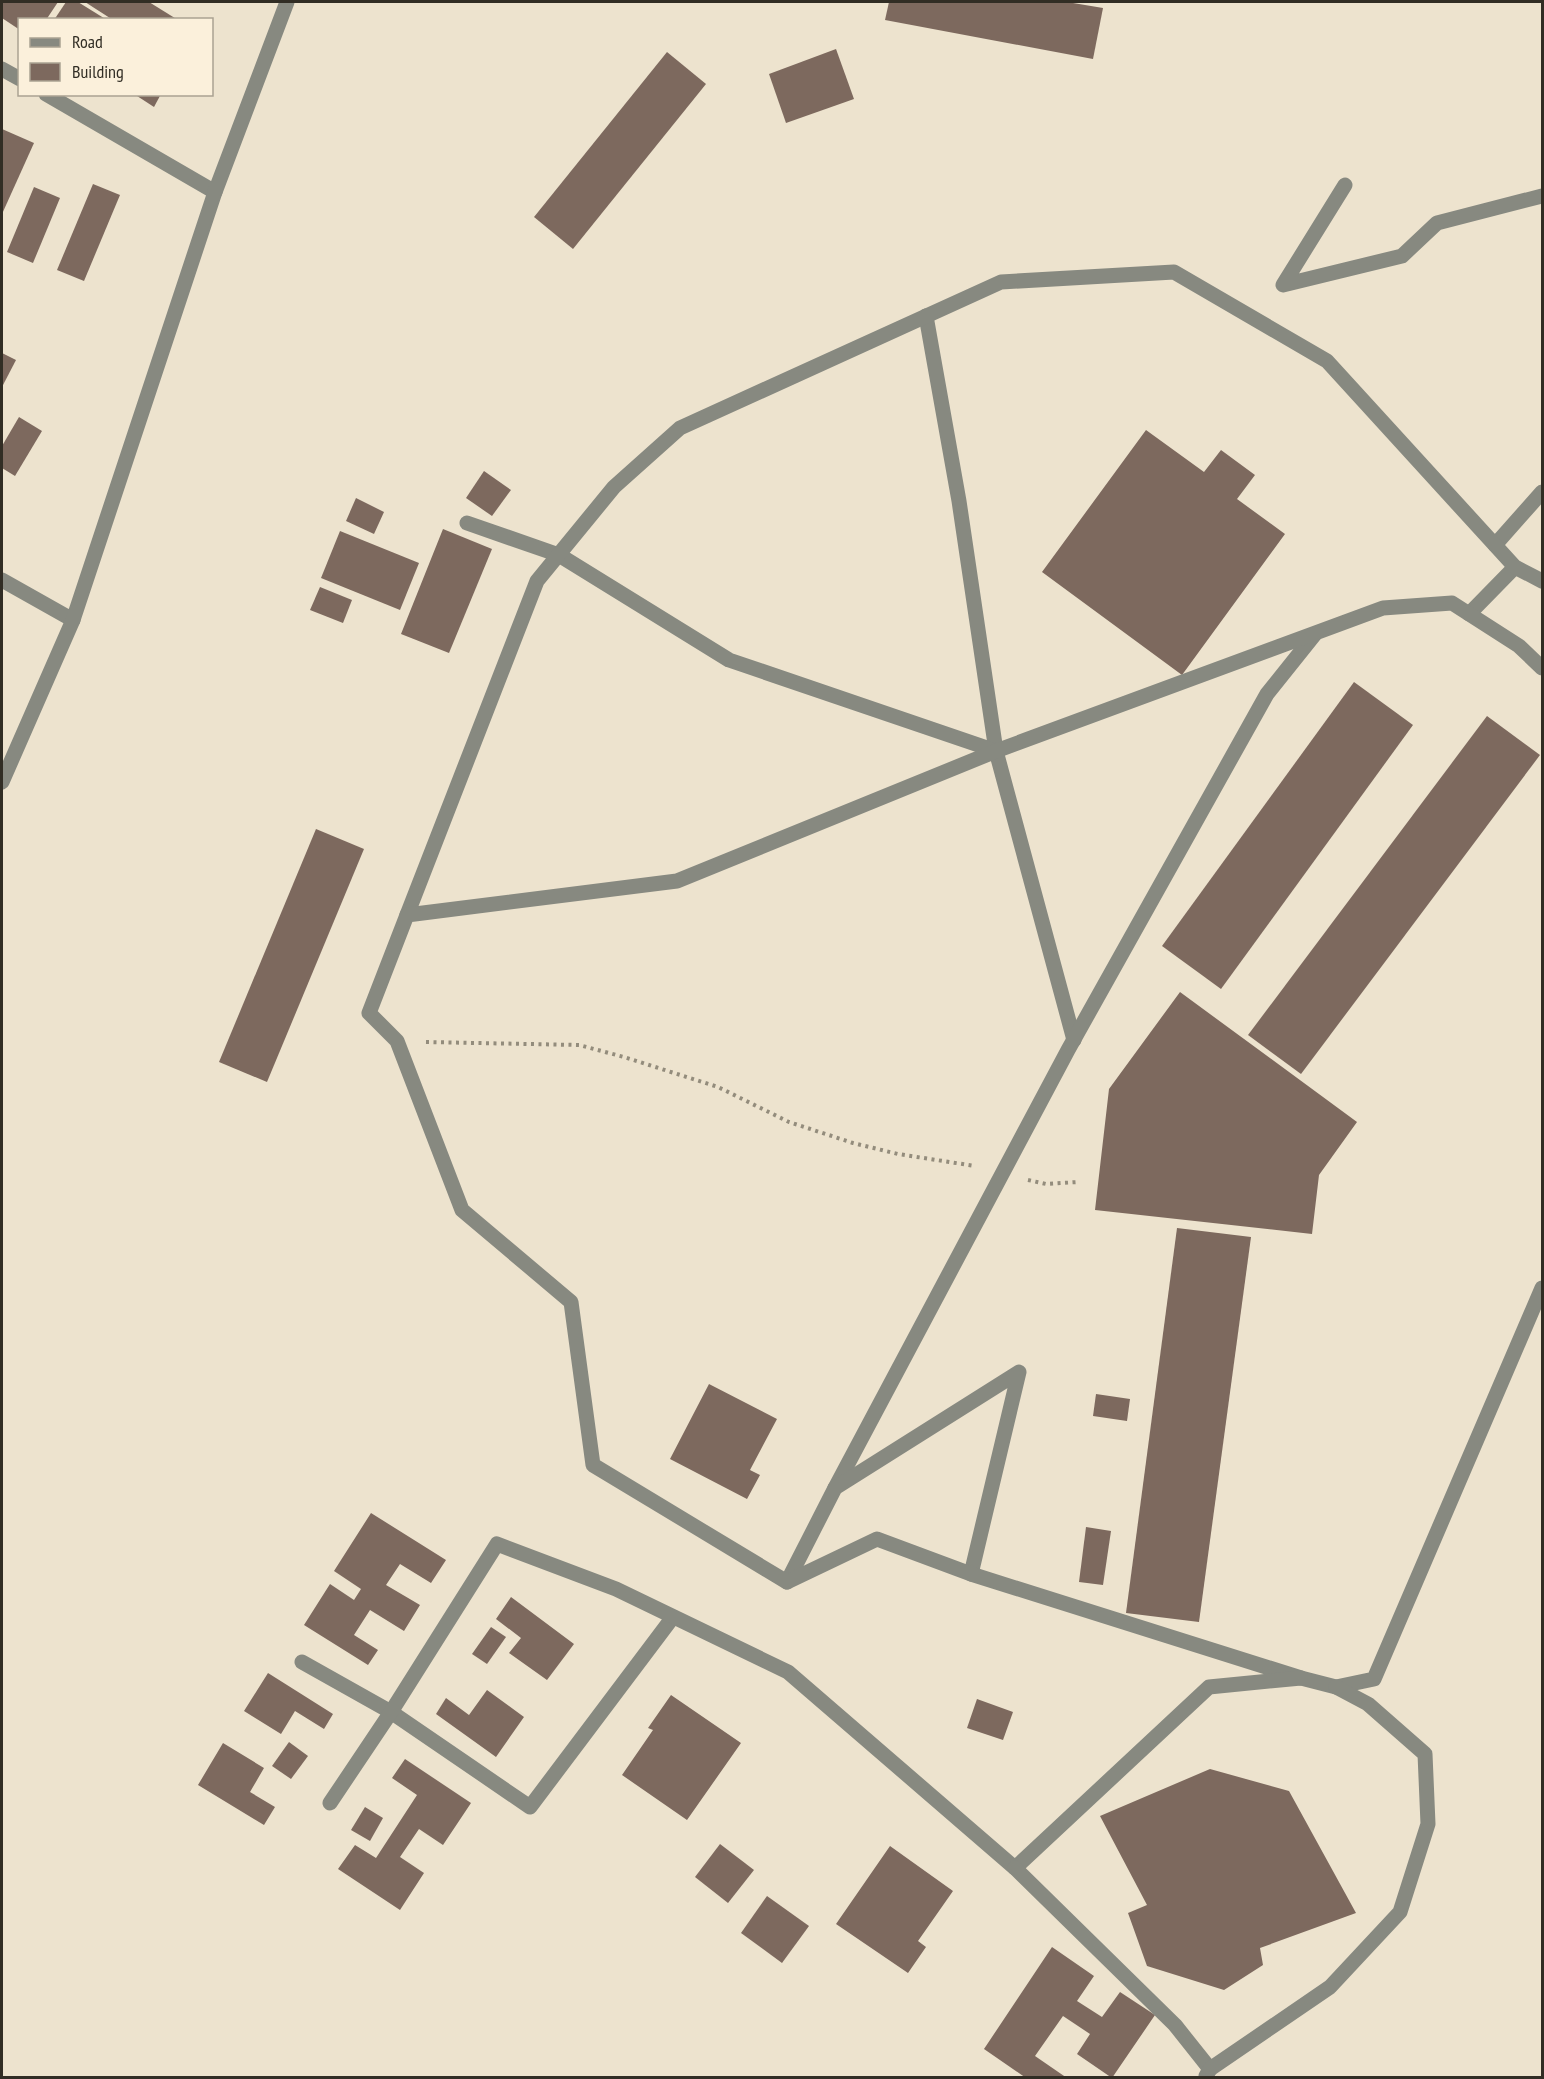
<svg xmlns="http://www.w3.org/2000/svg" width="1544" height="2079" viewBox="0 0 1544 2079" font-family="'PT Sans Narrow',sans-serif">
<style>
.building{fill:#7d695e}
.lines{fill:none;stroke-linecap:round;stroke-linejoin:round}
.path{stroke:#938c7c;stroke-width:4;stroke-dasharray:3 4.5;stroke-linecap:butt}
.minor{stroke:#878980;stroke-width:15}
</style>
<rect width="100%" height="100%" fill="#ede3ce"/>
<g class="building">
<polygon points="2,2 58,2 46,20 20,20 20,30 2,18"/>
<polygon points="66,2 78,2 107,20 54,20"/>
<polygon points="85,2 149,2 178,20 113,20"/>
<polygon points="889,2 1067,2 1103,8 1093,59 885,20"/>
<polygon points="836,49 854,99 786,123 769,74"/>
<polygon points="667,52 706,84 573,249 534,217"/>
<polygon points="134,94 161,94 154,107"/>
<polygon points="2,129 34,143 2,214"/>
<polygon points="93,184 120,195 84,281 57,270"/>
<polygon points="34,187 60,198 33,263 7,252"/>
<polygon points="2,353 16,360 2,387"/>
<polygon points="19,417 42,431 15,476 2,468 2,446"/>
<polygon points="1146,430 1204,472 1221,450 1255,475 1237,499 1285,534 1182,675 1042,572"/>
<polygon points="484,471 511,490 492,516 466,498"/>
<polygon points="356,498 384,512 374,534 346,521"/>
<polygon points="443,529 492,549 449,653 401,634"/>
<polygon points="340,531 419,563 400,610 321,578"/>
<polygon points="320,587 352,600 343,623 310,610"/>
<polygon points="1354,682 1413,725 1221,989 1162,946"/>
<polygon points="1487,716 1540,755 1301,1074 1248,1035"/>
<polygon points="316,829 364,849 267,1082 219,1062"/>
<polygon points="1180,992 1357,1122 1319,1175 1312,1234 1095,1210 1109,1089"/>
<polygon points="1177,1228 1251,1237 1199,1622 1126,1613"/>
<polygon points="709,1384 777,1419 750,1470 760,1475 747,1499 670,1459"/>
<polygon points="1096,1394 1130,1399 1127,1421 1093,1416"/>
<polygon points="371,1513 446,1560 431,1583 400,1564 386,1585 420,1605 404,1631 370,1610 354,1635 378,1650 368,1665 304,1625 330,1584 354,1600 361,1589 334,1571"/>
<polygon points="1086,1527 1111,1531 1103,1585 1079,1582"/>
<polygon points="511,1597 574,1644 547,1680 509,1653 521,1638 496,1619"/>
<polygon points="491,1627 506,1637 487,1664 472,1654"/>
<polygon points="268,1673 333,1714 324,1729 295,1711 281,1734 244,1711"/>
<polygon points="487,1690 524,1717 496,1757 436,1714 446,1698 469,1715"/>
<polygon points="671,1695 741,1743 687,1820 622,1775 653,1730 648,1728"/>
<polygon points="977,1699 1013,1712 1003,1740 967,1728"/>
<polygon points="289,1742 308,1756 291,1779 272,1766"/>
<polygon points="223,1743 264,1768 250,1792 275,1807 264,1825 198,1785"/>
<polygon points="405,1759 471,1803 443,1845 419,1829 400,1857 424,1873 400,1910 338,1869 355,1845 376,1858 417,1795 392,1778"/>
<polygon points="1210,1769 1289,1791 1356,1913 1260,1948 1263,1965 1224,1990 1147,1966 1128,1913 1147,1905 1100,1816"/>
<polygon points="365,1807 383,1818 370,1841 351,1830"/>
<polygon points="720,1844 754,1870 728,1903 695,1877"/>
<polygon points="890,1846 953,1891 918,1941 926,1947 908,1973 836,1924"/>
<polygon points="767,1896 809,1926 782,1963 741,1933"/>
<polygon points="1052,1947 1094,1976 1077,2001 1102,2017 1120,1992 1155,2015 1112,2078 1077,2054 1090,2034 1063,2016 1035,2056 1067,2078 1026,2078 984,2049"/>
</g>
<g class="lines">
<g class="path">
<polyline points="426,1042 579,1045 624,1057 718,1087 789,1122 853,1143 898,1154 975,1166"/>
<polyline points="1028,1180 1046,1184 1078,1182"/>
</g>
<g class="minor">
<polyline points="2,69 20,79"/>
<polyline points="46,94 215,192"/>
<polyline points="1345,185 1283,285 1402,256 1437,223 1542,196"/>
<polyline points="926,316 959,501 996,751 1074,1040"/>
<polyline points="467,523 559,555 729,660 996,751"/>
<polyline points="1495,545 1542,492"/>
<polyline points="2,580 73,620"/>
<polyline points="1469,614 1515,567"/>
<polyline points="2,782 73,620 215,192 287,2"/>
<polyline points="407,915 537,581 614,487 680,428 1001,282 1174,272 1327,361 1515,567 1542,581"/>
<polyline points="835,1488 1068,1050 1267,694 1315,634"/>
<polyline points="787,1582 835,1488 1019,1372 971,1574"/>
<polyline points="302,1662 391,1712 530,1807 673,1617"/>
<polyline points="1301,1678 971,1574 877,1539 787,1582 593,1465 571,1302 462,1210 397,1041 369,1013 407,915 677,881 996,751 1383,608 1452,603 1519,646 1542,668"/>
<polyline points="330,1803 391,1712 497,1544 616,1589 788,1672 1015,1868 1209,1687 1301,1678 1336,1687 1374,1679 1542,1288"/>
<polyline points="1015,1868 1175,2025 1210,2069 1206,2076"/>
<polyline points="1210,2069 1330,1987 1400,1912 1428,1824 1425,1754 1368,1704 1336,1687"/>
</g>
</g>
<rect width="1544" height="2079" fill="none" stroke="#312d24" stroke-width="6"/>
<rect x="18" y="18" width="195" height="78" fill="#fbf0db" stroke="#aaa292" stroke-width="1.5"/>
<rect x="30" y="38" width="30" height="9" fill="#878980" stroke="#aaa292" stroke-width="1.5"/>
<text x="72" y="48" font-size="18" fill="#312d24">Road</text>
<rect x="30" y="63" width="30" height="18" fill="#7d695e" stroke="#aaa292" stroke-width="1.5"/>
<text x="72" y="78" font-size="18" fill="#312d24">Building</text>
</svg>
